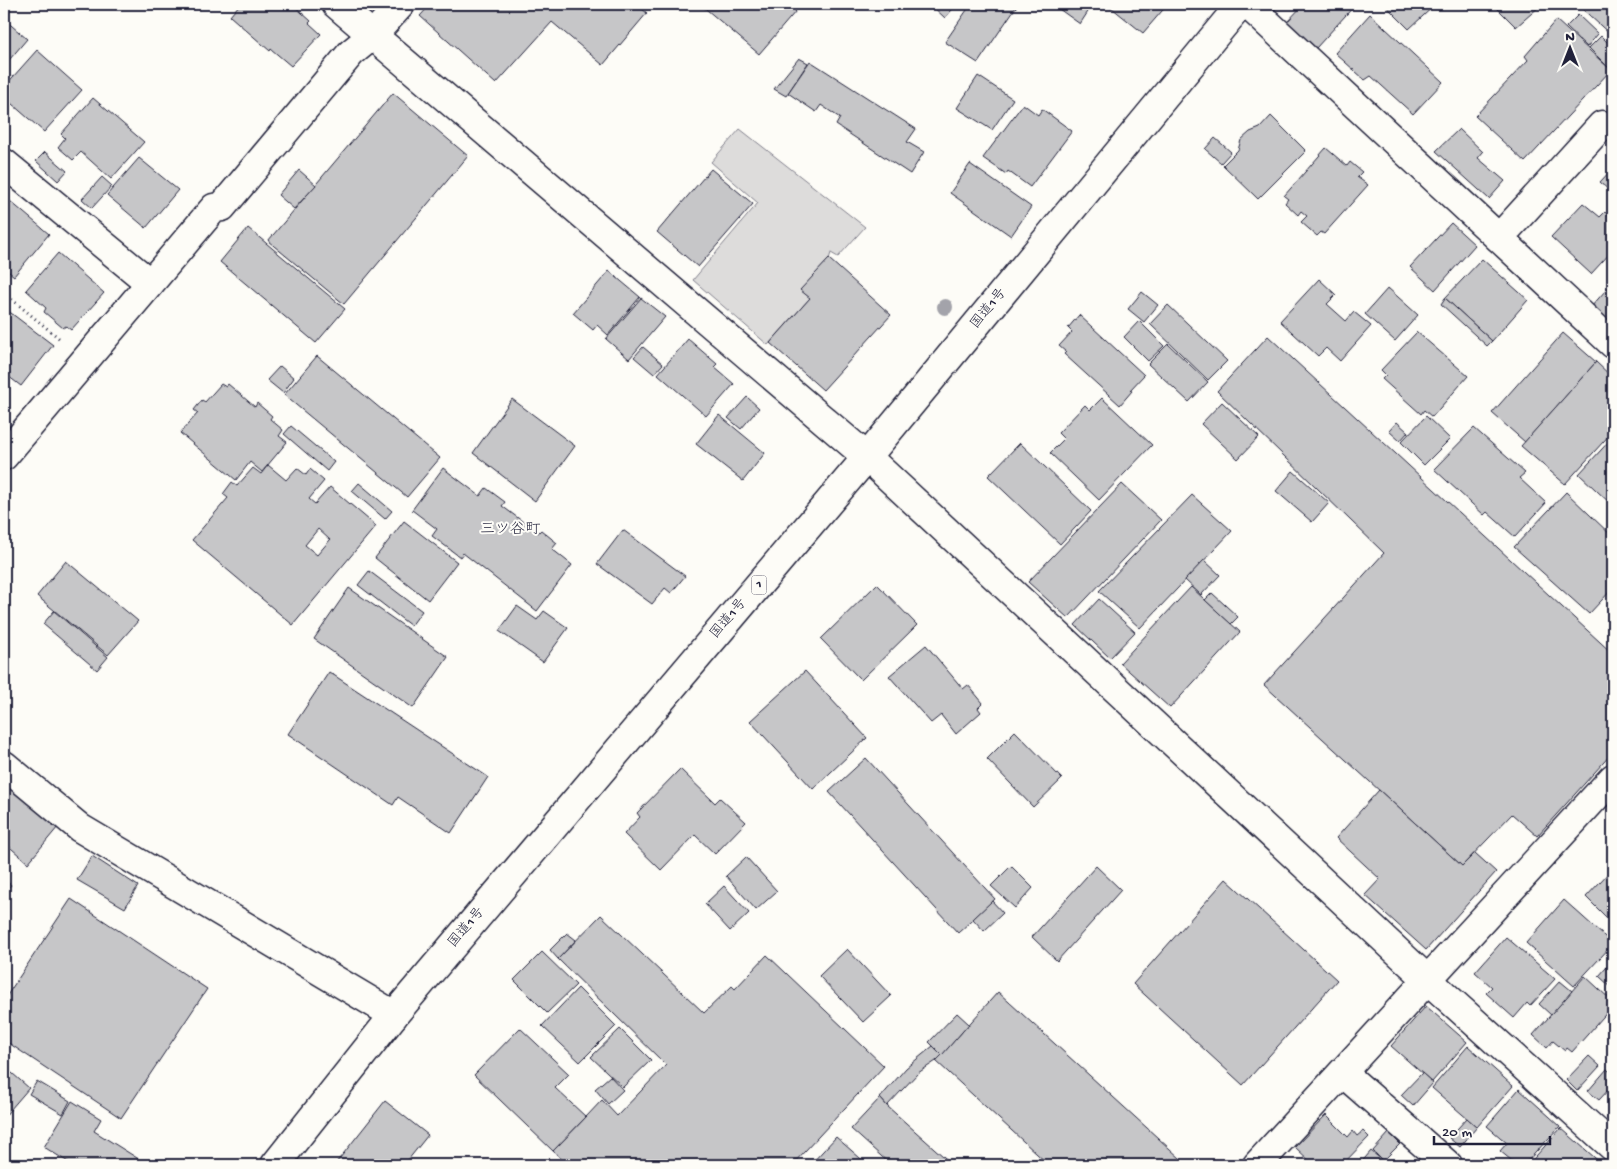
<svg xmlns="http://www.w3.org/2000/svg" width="1617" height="1169" viewBox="0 0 1617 1169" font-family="'Gochi Hand','Klee One',sans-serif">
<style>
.green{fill:#dddcdb;stroke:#807f8b}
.building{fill:#c6c6c8;stroke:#22223b;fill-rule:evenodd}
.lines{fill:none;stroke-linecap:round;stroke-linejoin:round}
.street-casing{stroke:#22223b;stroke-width:31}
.highway-casing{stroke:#22223b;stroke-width:31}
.path{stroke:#22223b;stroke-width:3;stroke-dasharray:1 4;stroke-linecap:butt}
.street{stroke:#fdfcf7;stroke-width:28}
.highway{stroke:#fdfcf7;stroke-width:28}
.tree{fill:#a3a3aa}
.labels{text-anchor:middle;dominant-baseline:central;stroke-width:4;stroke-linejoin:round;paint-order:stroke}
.shield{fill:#fdfcf7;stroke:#646373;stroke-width:1}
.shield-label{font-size:12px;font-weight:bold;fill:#22223b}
.street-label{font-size:14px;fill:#22223b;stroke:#fdfcf7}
.neighbourhood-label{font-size:15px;fill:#22223b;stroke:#fdfcf7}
</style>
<rect width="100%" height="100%" fill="#fdfcf7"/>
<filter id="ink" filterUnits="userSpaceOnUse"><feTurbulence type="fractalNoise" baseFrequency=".02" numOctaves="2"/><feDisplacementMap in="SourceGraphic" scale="10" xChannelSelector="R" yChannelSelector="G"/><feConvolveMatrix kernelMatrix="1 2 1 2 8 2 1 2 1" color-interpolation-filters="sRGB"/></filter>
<g filter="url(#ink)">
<polygon class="green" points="740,129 865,227 838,257 831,253 829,259 801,290 810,298 768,345 693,280 758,203 711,162"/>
<g class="building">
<polygon points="240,4 292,4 311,21 309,23 321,34 291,66 271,49 270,51 230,16"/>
<polygon points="431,4 636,4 647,13 603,65 552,22 496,84 420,16"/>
<polygon points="700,4 788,4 796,11 759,54"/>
<polygon points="930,4 957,4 945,18"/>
<polygon points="965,4 1018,4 978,63 945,42 969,7"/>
<polygon points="1056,4 1093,4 1080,24 1059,9 1061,7"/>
<polygon points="1107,4 1168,4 1143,33"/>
<polygon points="1304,4 1356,4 1316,48 1287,22"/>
<polygon points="1384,4 1436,4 1409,29"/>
<polygon points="1493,4 1538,4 1540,6 1516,27"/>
<polygon points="1577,4 1613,4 1613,37"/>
<polygon points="1370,14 1443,82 1413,114 1371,76 1365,80 1335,53"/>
<polygon points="1578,15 1598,34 1587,47 1566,27"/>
<polygon points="4,19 27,39 4,66"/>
<polygon points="1556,20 1611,70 1525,162 1475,116 1528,60 1525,56"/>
<polygon points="1601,36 1613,48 1613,72 1589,48"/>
<polygon points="37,50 82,90 44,132 4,97 4,87"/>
<polygon points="799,58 808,63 786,96 774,89"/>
<polygon points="810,61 916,129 907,142 924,152 910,174 836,125 840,118 821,105 816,112 788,93"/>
<polygon points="978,76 1013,99 992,130 957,108"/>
<polygon points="393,93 468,156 344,304 268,241"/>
<polygon points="93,98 144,142 111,179 81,152 73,160 58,147 65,138 61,134"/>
<polygon points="1023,104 1038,115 1042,109 1072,131 1030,187 1008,171 1006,174 983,158"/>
<polygon points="1271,116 1306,151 1258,199 1223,165 1238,150 1241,140 1250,132 1260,128"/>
<polygon points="1459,129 1483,152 1478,158 1505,181 1489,199 1436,151"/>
<polygon points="1215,138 1231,152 1221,163 1205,149"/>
<polygon points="1326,148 1347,166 1350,162 1362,172 1357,177 1368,185 1324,234 1321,232 1317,236 1301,222 1307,216 1301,211 1298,215 1285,203 1288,199 1284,196"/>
<polygon points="45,152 67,171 58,181 36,161"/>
<polygon points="139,158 178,190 146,228 107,195"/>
<polygon points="970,164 1031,207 1011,236 950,193"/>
<polygon points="1613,168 1613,194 1600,182"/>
<polygon points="711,169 753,204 698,267 657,232"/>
<polygon points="299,170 316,185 294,209 278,195"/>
<polygon points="102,177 112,186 92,208 82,199"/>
<polygon points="4,196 49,234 14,276 4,268"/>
<polygon points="1583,203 1600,217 1605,212 1613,220 1613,250 1591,274 1551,237"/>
<polygon points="1451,223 1475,245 1435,290 1410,267"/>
<polygon points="248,228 345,309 316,343 220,262"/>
<polygon points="58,253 104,293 71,330 66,326 63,328 44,312 46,308 26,290"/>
<polygon points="829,259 891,315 823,390 770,343 810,298 800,290"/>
<polygon points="1482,259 1528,300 1492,341 1445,298"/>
<polygon points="609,271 640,297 608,335 597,325 593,330 573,313"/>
<polygon points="1319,279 1336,295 1327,304 1346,321 1354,312 1371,326 1340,361 1326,348 1318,356 1280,321"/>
<polygon points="1613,282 1613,328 1591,307"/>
<polygon points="1388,288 1418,315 1395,341 1365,314"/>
<polygon points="1142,292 1158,305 1144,322 1128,309"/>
<polygon points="641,298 665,317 629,359 606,339"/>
<polygon points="1445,298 1492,341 1487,346 1441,304"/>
<polygon points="1168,305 1227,361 1208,380 1150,324"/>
<polygon points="7,310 53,345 21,386 4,373 4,314"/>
<polygon points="1079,315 1144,375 1130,390 1132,391 1120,405 1064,354 1066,352 1059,346 1072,332 1068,328"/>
<polygon points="1139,321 1164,346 1148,361 1124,337"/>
<polygon points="1417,332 1468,376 1432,417 1424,410 1421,414 1382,379 1386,375 1381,370"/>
<polygon points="1563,333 1596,362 1525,442 1492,413"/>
<polygon points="1268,336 1613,654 1613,752 1537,836 1512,814 1462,866 1264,685 1384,553 1217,391"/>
<polygon points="688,339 717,364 714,367 734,384 706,416 658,374"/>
<polygon points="1168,344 1208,382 1189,402 1148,364"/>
<polygon points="643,347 663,364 654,374 634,357"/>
<polygon points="317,356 440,458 407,497 284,395"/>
<polygon points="1596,362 1613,378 1613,431 1565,484 1521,446"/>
<polygon points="280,366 294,378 283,393 267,380"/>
<polygon points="221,384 226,387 228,384 255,407 257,403 272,416 270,419 283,430 279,436 287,442 262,472 250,462 236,480 180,433 198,413 194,410 202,400 205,402"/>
<polygon points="747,397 759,408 741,429 728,418"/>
<polygon points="1102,398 1152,445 1099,500 1050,453 1064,439 1058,433 1085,405 1090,410"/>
<polygon points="512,399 575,446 535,501 473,453"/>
<polygon points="1222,402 1259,437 1238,459 1201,424"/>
<polygon points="719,415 765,453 743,481 696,444"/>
<polygon points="1426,416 1450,439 1424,465 1401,442"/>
<polygon points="1397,422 1408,432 1400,441 1389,431"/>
<polygon points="291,426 334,462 327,471 284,434"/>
<polygon points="1474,428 1525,473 1519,478 1546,503 1515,537 1487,512 1484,515 1434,469"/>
<polygon points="1613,437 1613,506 1579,474"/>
<polygon points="1020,443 1091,511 1060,544 988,476"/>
<path d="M 268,465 L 286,480 L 297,468 L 306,475 L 310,469 L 324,481 L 309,499 L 315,504 L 330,487 L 376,526 L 293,625 L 192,540 L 228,498 L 223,494 L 232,482 L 237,486 L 253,468 L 261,474 ZM 318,529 L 330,540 L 317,555 L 305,545 Z"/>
<polygon points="443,468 480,496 486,488 505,502 502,506 538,533 541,530 557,543 552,549 572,565 537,611 463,553 460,557 432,536 437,529 412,510"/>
<polygon points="1293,471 1329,503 1312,522 1276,491"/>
<polygon points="359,483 392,511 385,519 352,491"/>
<polygon points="1122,484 1161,520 1068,618 1028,582"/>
<polygon points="1566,492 1613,537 1613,588 1589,614 1514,547"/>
<polygon points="1192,495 1232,531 1140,628 1099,591"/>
<polygon points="404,521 457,562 428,600 375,558"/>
<polygon points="623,530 685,576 671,593 665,588 652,604 597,564"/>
<polygon points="1204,560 1220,575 1201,595 1185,580"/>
<polygon points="66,561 138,621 108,655 37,596"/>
<polygon points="369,571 422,611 411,626 358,585"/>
<polygon points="877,584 917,625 861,680 821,639"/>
<polygon points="1191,587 1240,632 1170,708 1120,663"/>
<polygon points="349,588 448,657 413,708 314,639"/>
<polygon points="1212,593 1238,617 1231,624 1205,600"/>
<polygon points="1099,599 1135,632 1110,658 1075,625"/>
<polygon points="517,606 537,620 544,611 568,628 543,662 499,631"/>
<polygon points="54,611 108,657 97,670 43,624"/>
<polygon points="926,645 963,689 968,685 983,703 978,708 981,712 956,734 941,715 931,723 889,676"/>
<polygon points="805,671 867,738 813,789 750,721"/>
<polygon points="329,672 488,777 451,833 398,797 393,805 288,734"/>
<polygon points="1015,731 1062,779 1033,807 987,759"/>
<polygon points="866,758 995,899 958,933 829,792"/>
<polygon points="680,769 715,803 720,798 746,822 715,854 695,835 661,870 624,834 640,817 637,813"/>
<polygon points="9,784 58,827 28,863 4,842 4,790"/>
<polygon points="1379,790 1462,866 1475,853 1496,872 1426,950 1365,895 1380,879 1336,838"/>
<polygon points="92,856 138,886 125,908 77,880"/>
<polygon points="746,857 777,891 756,910 726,876"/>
<polygon points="1011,866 1033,888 1015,908 991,886"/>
<polygon points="1096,866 1121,890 1057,961 1032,937"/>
<polygon points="1613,868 1613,924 1586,897"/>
<polygon points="4,879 11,885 4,893"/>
<polygon points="1226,879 1337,980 1243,1085 1133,984"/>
<polygon points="724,886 749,913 730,931 705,904"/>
<polygon points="71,899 207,989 121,1118 4,1040 4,1000"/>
<polygon points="1564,900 1613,944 1574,986 1526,943"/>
<polygon points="992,901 1003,913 984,931 973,919"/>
<polygon points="601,915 704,1013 732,986 735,989 767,955 884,1066 792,1165 568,1165 553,1151 586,1117 602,1100 617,1116 666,1065 558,959"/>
<polygon points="567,933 576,940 558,959 550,950"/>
<polygon points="1506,937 1555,979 1530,1006 1527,1003 1514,1018 1486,993 1492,987 1475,972"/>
<polygon points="847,949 891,996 863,1022 819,976"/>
<polygon points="542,952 576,985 547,1013 514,980"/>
<polygon points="1613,960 1613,989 1599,976"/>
<polygon points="1585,976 1612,1001 1608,1005 1611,1008 1572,1052 1567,1048 1565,1051 1553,1041 1547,1048 1533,1035"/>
<polygon points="1560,981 1572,991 1551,1015 1539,1004"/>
<polygon points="578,988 616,1026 580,1062 542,1026"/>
<polygon points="998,992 1181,1159 1176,1165 1049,1165 936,1061"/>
<polygon points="1426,1006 1467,1042 1432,1082 1391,1046"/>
<polygon points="957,1013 969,1024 942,1055 929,1042"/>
<polygon points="520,1028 569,1074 555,1088 586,1117 553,1151 474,1075"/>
<polygon points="620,1029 651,1060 623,1087 591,1057"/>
<polygon points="933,1046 942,1055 936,1061 918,1073 887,1106 880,1098 906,1068"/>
<polygon points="1468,1046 1513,1086 1477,1127 1432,1088"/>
<polygon points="1589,1056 1600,1066 1577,1091 1566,1080"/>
<polygon points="4,1066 29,1088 4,1117"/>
<polygon points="1607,1069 1613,1075 1613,1085 1599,1100 1588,1091"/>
<polygon points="1422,1073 1433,1083 1413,1106 1401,1095"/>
<polygon points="610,1076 623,1090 608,1104 595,1089"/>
<polygon points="37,1081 70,1101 63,1114 29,1094"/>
<polygon points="1519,1089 1560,1126 1524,1165 1517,1165 1500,1151 1507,1143 1487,1126"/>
<polygon points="880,1098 887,1106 953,1165 891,1165 851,1129"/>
<polygon points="72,1101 101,1119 94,1131 145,1163 143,1165 73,1165 44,1147"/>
<polygon points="385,1101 428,1135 404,1165 339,1165 336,1163"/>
<polygon points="1326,1115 1348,1137 1353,1131 1357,1136 1363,1131 1369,1137 1342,1165 1314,1165 1295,1147"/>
<polygon points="1467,1118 1477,1127 1460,1147 1449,1138"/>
<polygon points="1561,1128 1603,1165 1528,1165"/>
<polygon points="1389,1133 1400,1144 1383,1161 1373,1151"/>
<polygon points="836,1137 868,1165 810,1165"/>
<polygon points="1371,1151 1388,1165 1359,1165"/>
</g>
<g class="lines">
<g class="street-casing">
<g id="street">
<polyline points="336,4 867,457 1429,981 1613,1147"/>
<polyline points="1247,4 1613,344"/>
<polyline points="4,163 150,283"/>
<polyline points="1499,238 1602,125"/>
<polyline points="4,456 214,208 222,207 351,53 373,35 401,4"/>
<polyline points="4,765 80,828 394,1015"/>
<polyline points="1343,1073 1448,1165"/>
<polyline points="1257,1165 1613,778"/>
</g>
</g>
<g class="highway-casing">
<polyline id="highway" points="275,1165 394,1015 867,457 1241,4"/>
</g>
<polyline class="path" points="4,293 60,339"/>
<use href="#street" class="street"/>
<use href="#highway" class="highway"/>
</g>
<circle class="tree" cx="945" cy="307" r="8"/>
</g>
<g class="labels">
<rect class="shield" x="751.5" y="575.5" width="15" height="19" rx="4"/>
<g class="shield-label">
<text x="759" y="585">1</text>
</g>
<g class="street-label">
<text transform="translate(989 309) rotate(-51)">国道1号</text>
<text transform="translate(729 619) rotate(-50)">国道1号</text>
<text transform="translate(467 928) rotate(-50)">国道1号</text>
</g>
<g class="neighbourhood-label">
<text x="510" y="530">三ツ谷町</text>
</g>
</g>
<rect width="1617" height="1169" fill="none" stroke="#fdfcf7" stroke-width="20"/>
<rect x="10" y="10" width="1597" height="1149" fill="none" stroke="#22223b" stroke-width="2" filter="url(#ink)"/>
<g transform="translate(1570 48)" stroke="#fdfcf7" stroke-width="4" paint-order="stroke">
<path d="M0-4L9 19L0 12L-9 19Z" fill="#22223b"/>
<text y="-8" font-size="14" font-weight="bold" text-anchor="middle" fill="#22223b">N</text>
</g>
<path d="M1434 1136v8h116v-8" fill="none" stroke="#22223b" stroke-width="2.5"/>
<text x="1442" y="1136" font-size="15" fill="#22223b" stroke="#fdfcf7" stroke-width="4" paint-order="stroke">20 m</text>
</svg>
